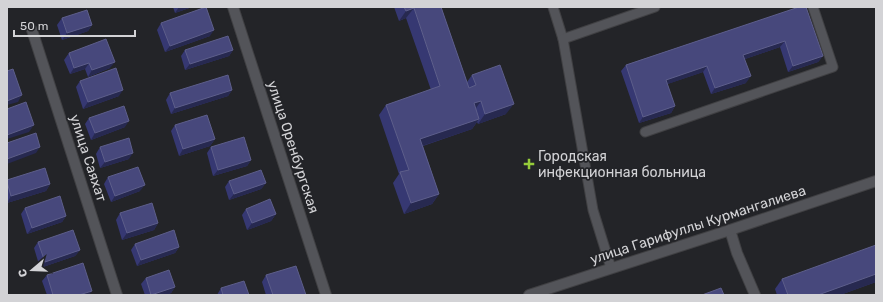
<svg xmlns="http://www.w3.org/2000/svg" width="883" height="302" viewBox="0 0 883 302" font-family="Rubik,sans-serif">
<style>
.lines{fill:none;stroke-linecap:round;stroke-linejoin:round}
.service-casing{stroke:#404043;stroke-width:11}
.minor-casing{stroke:#404043;stroke-width:12}
.tertiary-casing{stroke:#404043;stroke-width:12}
.service{stroke:#535459;stroke-width:9}
.minor{stroke:#535459;stroke-width:10}
.tertiary{stroke:#535459;stroke-width:10}
.wall{fill:#363872}
.shaded-wall{fill:#272950}
.building{fill:#47487c;stroke:#5d5e8a}
.poi-dot{fill:#96cc3a;stroke:#232428;stroke-width:1.5}
.labels{text-anchor:middle;dominant-baseline:central;stroke-width:3.5;stroke-linejoin:round;paint-order:stroke}
.street-label{font-size:14px;fill:#d3d3d6;stroke:#232428}
.poi-label{font-size:14px;fill:#d3d3d6;stroke:#232428;text-anchor:start}
</style>
<rect width="100%" height="100%" fill="#232428"/>
<g class="lines">
<g class="service-casing">
<g id="service">
<polyline points="553,7 563,39"/>
<polyline points="645,132 833,67 813,7"/>
<polyline points="611,268 593,210 563,39 655,7"/>
</g>
</g>
<g class="minor-casing">
<g id="minor">
<polyline points="233,7 326,295"/>
<polyline points="32,30 117,295"/>
<polyline points="730,230 737,253 755,295"/>
</g>
</g>
<g class="tertiary-casing">
<polyline id="tertiary" points="529,295 730,230 876,181"/>
</g>
<use href="#service" class="service"/>
<use href="#minor" class="minor"/>
<use href="#tertiary" class="tertiary"/>
</g>
<g class="wall">
<polygon points="173,7 192,7 175,13"/>
<polygon points="394,7 441,7 467,82 472,75 506,114 478,124 477,122 472,129 423,146 439,194 432,204 404,214 393,183 399,174 379,115 386,105 431,90 406,18 399,21"/>
<polygon points="799,7 823,56 818,62 788,72 780,47 745,59 746,83 711,94 703,72 667,84 675,106 671,113 639,123 621,71 626,65"/>
<polygon points="62,18 92,25 88,31 62,40 57,25"/>
<polygon points="161,23 210,36 165,52 157,30"/>
<polygon points="185,50 233,50 229,56 185,70 181,56"/>
<polygon points="69,53 110,68 88,77 85,69 70,74 64,60"/>
<polygon points="80,81 119,96 83,109 76,87"/>
<polygon points="232,90 228,96 171,114 166,100 170,93"/>
<polygon points="89,118 125,127 91,140 85,124"/>
<polygon points="175,125 215,139 210,146 179,156 171,131"/>
<polygon points="100,147 129,159 100,168 96,154"/>
<polygon points="211,147 251,160 247,166 213,176 207,153"/>
<polygon points="108,177 140,191 111,202 104,184"/>
<polygon points="7,180 50,184 46,191 7,203"/>
<polygon points="229,181 266,183 261,189 229,200 225,187"/>
<polygon points="25,208 66,216 62,222 27,234 21,214"/>
<polygon points="246,209 276,214 271,221 247,230 242,215"/>
<polygon points="120,213 158,223 154,230 122,240 116,220"/>
<polygon points="38,242 80,250 75,256 40,268 34,248"/>
<polygon points="135,244 179,247 175,253 137,266 131,250"/>
<polygon points="47,275 89,295 47,295 42,281"/>
<polygon points="266,275 306,295 266,295 262,282"/>
<polygon points="146,278 175,287 171,293 166,295 145,295 141,284"/>
<polygon points="782,279 876,282 840,295 777,295 775,289"/>
<polygon points="221,288 249,295 217,295"/>
</g>
<g class="shaded-wall">
<polygon points="179,7 192,7 175,13"/>
<polygon points="414,8 406,18 399,21 406,11"/>
<polygon points="92,25 88,31 62,40 67,33"/>
<polygon points="214,30 210,36 165,52 170,46"/>
<polygon points="785,41 780,47 739,61 743,55"/>
<polygon points="233,50 229,56 185,70 190,64"/>
<polygon points="823,56 818,62 788,72 793,66"/>
<polygon points="115,62 110,68 88,77 92,70"/>
<polygon points="89,63 85,69 70,74 74,68"/>
<polygon points="707,66 703,72 662,86 666,80"/>
<polygon points="751,76 746,83 711,94 715,88"/>
<polygon points="123,90 119,96 83,109 88,102"/>
<polygon points="232,90 228,96 171,114 175,108"/>
<polygon points="22,95 18,102 7,105 7,101"/>
<polygon points="481,101 474,111 474,103"/>
<polygon points="514,104 506,114 478,124 485,114"/>
<polygon points="675,106 671,113 639,123 643,117"/>
<polygon points="479,119 472,129 413,149 420,139"/>
<polygon points="129,121 125,127 91,140 95,133"/>
<polygon points="34,125 29,132 7,139 7,135"/>
<polygon points="215,139 210,146 179,156 183,149"/>
<polygon points="40,147 36,153 7,164 7,159"/>
<polygon points="133,153 129,159 100,168 105,162"/>
<polygon points="251,160 247,166 213,176 218,170"/>
<polygon points="266,183 261,189 229,200 234,194"/>
<polygon points="50,184 46,191 7,203 11,196"/>
<polygon points="145,185 140,191 111,202 115,196"/>
<polygon points="439,194 432,204 404,214 411,203"/>
<polygon points="276,214 271,221 247,230 252,223"/>
<polygon points="66,216 62,222 27,234 32,228"/>
<polygon points="158,223 154,230 122,240 127,233"/>
<polygon points="179,247 175,253 137,266 141,260"/>
<polygon points="80,250 75,256 40,268 45,262"/>
<polygon points="876,274 876,282 840,295 818,295"/>
<polygon points="175,287 171,293 166,295 151,295"/>
<polygon points="92,291 89,295 79,295"/>
</g>
<g class="building">
<polygon points="206,7 214,30 170,46 161,23"/>
<polygon points="404,7 441,7 469,88 476,85 472,75 500,65 514,104 485,114 481,101 474,103 479,119 420,139 439,194 411,203 400,172 409,170 386,105 440,86 414,8 406,11"/>
<polygon points="799,7 806,7 823,56 793,66 785,41 743,55 751,76 715,88 707,66 666,80 675,106 643,117 626,65"/>
<polygon points="87,10 92,25 67,33 62,18"/>
<polygon points="228,36 233,50 190,64 185,50"/>
<polygon points="106,39 115,62 92,70 89,63 74,68 69,53"/>
<polygon points="116,68 123,90 88,102 80,81"/>
<polygon points="13,69 22,95 7,101 7,71"/>
<polygon points="228,75 232,90 175,108 170,93"/>
<polygon points="26,102 34,125 7,135 7,109"/>
<polygon points="124,106 129,121 95,133 89,118"/>
<polygon points="207,115 215,139 183,149 175,125"/>
<polygon points="36,133 40,147 7,159 7,143"/>
<polygon points="244,137 251,160 218,170 211,147"/>
<polygon points="129,138 133,153 105,162 100,147"/>
<polygon points="138,167 145,185 115,196 108,177"/>
<polygon points="45,168 50,184 11,196 7,182 7,180"/>
<polygon points="261,170 266,183 234,194 229,181"/>
<polygon points="60,196 66,216 32,228 25,208"/>
<polygon points="270,199 276,214 252,223 246,209"/>
<polygon points="152,203 158,223 127,233 120,213"/>
<polygon points="73,230 80,250 45,262 38,242"/>
<polygon points="174,230 179,247 141,260 135,244"/>
<polygon points="876,245 876,274 818,295 788,295 782,279"/>
<polygon points="83,263 92,291 79,295 53,295 47,275"/>
<polygon points="296,266 306,295 273,295 266,275"/>
<polygon points="169,270 175,287 151,295 146,278"/>
<polygon points="244,281 249,295 223,295 221,288"/>
<polygon points="721,288 724,295 702,295"/>
</g>
<path class="poi-dot" d="M527 158h4v4h4v4h-4v4h-4v-4h-4v-4h4z"/>
<g class="labels">
<g class="street-label">
<text transform="translate(293 147) rotate(72)">улица Оренбургская</text>
<text transform="translate(88 158) rotate(72)">улица Саяхат</text>
<text transform="translate(698 225) rotate(-18)">улица Гарифуллы Курмангалиева</text>
</g>
<g class="poi-label">
<text x="538" y="156">Городская<tspan x="538" dy="16">инфекционная больница</tspan></text>
</g>
</g>
<rect width="883" height="302" fill="none" stroke="#d3d3d6" stroke-width="16"/>
<g transform="translate(32 270) rotate(251)" stroke="#232428" stroke-width="3" paint-order="stroke">
<path d="M0-3L7 15L0 10L-7 15Z" fill="#d3d3d6"/>
<text y="-6" font-size="11" font-weight="bold" text-anchor="middle" fill="#d3d3d6">С</text>
</g>
<path d="M14 30v6h121v-6" fill="none" stroke="#d3d3d6" stroke-width="2"/>
<text x="20" y="30" font-size="12" fill="#d3d3d6" stroke="#232428" stroke-width="3" paint-order="stroke">50 m</text>
</svg>
